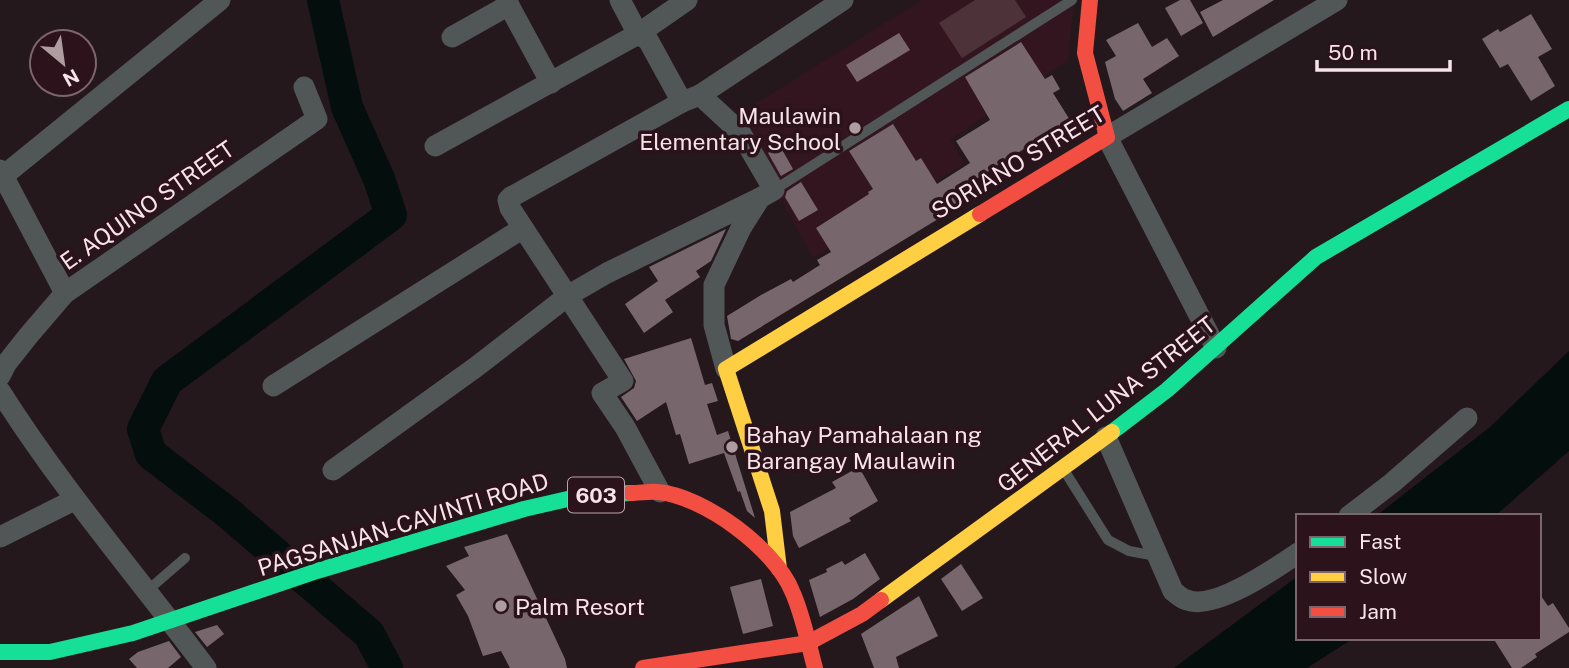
<svg xmlns="http://www.w3.org/2000/svg" width="1569" height="668" viewBox="0 0 1569 668" font-family="'Public Sans',sans-serif">
<style>
.built{fill:#331520}
.green{fill:#4e323a}
.water{fill:#030e0d}
.lines{fill:none;stroke-linecap:round;stroke-linejoin:round}
.river{stroke:#030e0d;stroke-width:32}
.building{fill:#77676c}
.lane{stroke:#515756;stroke-width:10}
.street{stroke:#515756;stroke-width:21}
.fast{stroke:#16e098;stroke-width:16}
.slow{stroke:#ffcf43;stroke-width:16}
.jam{stroke:#f24e42;stroke-width:16}
.poi-dot{fill:#ad9da1;stroke:#2b121b;stroke-width:2.5}
.labels{text-anchor:middle;dominant-baseline:central;stroke-width:7;stroke-linejoin:round;paint-order:stroke}
.shield{fill:#2b121b;stroke:#b9a5ab;stroke-width:2}
.shield-label{font-size:21px;font-weight:bold;fill:#f6e4e9}
.poi-label{font-size:23px;fill:#f6e4e9;stroke:#2b121b;text-anchor:start}
.street-label{font-size:23px;fill:#f6e4e9;stroke:#2b121b}
</style>
<rect width="100%" height="100%" fill="#25181c"/>
<polygon class="built" points="922,0 1074,0 1068,60 950,140 965,163 813,258 736,116"/>
<polygon class="green" points="975,0 1015,0 1026,17 962,58 939,23"/>
<g class="water">
<polygon points="1569,351 1569,451 1495,516 1376,516 1490,427"/>
<polygon points="1298,576 1298,638 1354,638 1307,668 1174,668"/>
</g>
<g class="lines">
<polyline class="river" points="323,0 347,107 379,179 391,215 167,381 143,429 151,454 227,512 369,634 387,668"/>
</g>
<g class="building">
<polygon points="1180,0 1190,0 1203,23 1181,36 1165,8"/>
<polygon points="1223,0 1274,0 1213,37 1200,12"/>
<polygon points="1531,14 1552,49 1538,57 1555,86 1531,101 1508,64 1500,68 1482,39 1498,29 1500,32"/>
<polygon points="1138,23 1152,47 1167,38 1179,56 1143,79 1152,93 1123,111 1115,99 1105,62 1116,56 1106,40"/>
<polygon points="899,33 910,50 857,82 846,65"/>
<polygon points="1021,42 1045,79 1052,75 1060,89 1053,93 1070,120 976,179 984,191 738,341 731,339 727,316 761,295 791,279 793,282 820,265 817,260 831,252 816,228 869,194 868,192 873,189 849,151 893,124 916,161 921,158 937,184 970,163 956,141 990,120 965,77"/>
<polygon points="780,146 793,169 781,176 768,153"/>
<polygon points="801,182 818,210 799,221 785,197 787,191"/>
<polygon points="726,229 711,261 696,271 700,277 665,300 673,312 644,333 625,304 658,281 649,267"/>
<polygon points="691,338 705,385 712,383 718,401 707,404 717,435 728,431 755,518 747,511 740,491 738,492 724,453 689,464 680,434 676,435 666,402 637,421 621,397 634,388 636,381 624,359"/>
<polygon points="859,467 878,501 849,518 851,521 799,548 793,536 790,512 836,488 832,482"/>
<polygon points="507,534 565,659 567,668 510,668 501,651 483,656 468,616 456,595 465,590 446,566 469,556 464,547"/>
<polygon points="865,553 880,579 853,599 820,617 809,580 827,572 826,569 842,561 845,565"/>
<polygon points="961,564 983,598 962,611 941,579"/>
<polygon points="761,579 773,626 743,634 730,587"/>
<polygon points="1539,593 1548,606 1553,603 1569,628 1569,632 1535,654 1537,657 1521,668 1512,668 1493,638 1539,638"/>
<polygon points="919,596 938,636 896,657 899,668 874,668 861,634"/>
<polygon points="217,625 224,634 207,647 195,632"/>
<polygon points="169,641 181,657 168,668 137,668 129,659 138,652"/>
</g>
<g class="lines">
<g class="lane">
<polyline points="774,190 1072,0"/>
<polyline points="1064,470 1108,540 1129,551 1156,556"/>
<polyline points="148,590 185,558"/>
</g>
<g class="street">
<polyline points="506,0 551,83"/>
<polyline points="620,0 638,34 648,40 682,102"/>
<polyline points="452,37 509,5"/>
<polyline points="700,95 843,0"/>
<polyline points="435,146 638,34 687,0"/>
<polyline points="0,170 65,293"/>
<polyline points="3,176 220,0"/>
<polyline points="1216,348 1107,137 1337,0"/>
<polyline points="0,376 6,364 29,335 65,293 317,119 304,87"/>
<polyline points="273,386 523,228"/>
<path d="M 0,391 C 62,489 137,576 206,668"/>
<path d="M 1106,437 L 1173,591 C 1177,594 1182,599 1187,600 C 1214,611 1276,568 1298,553"/>
<polyline points="333,470 476,367 569,295 607,273 760,198"/>
<polyline points="660,492 625,427 602,393 623,381 510,208 508,200 511,197 682,102 700,95 740,132 774,190 760,198 741,228 714,285 714,325 726,369"/>
<polyline points="1349,516 1392,483 1467,418"/>
<polyline points="0,537 74,500"/>
</g>
<g class="fast">
<polyline points="1112,432 1167,390 1316,257 1569,109"/>
<polyline points="0,652 50,652 133,633 317,571 524,509 585,495 631,493"/>
</g>
<g class="slow">
<polyline points="779,569 772,511 726,369 980,214"/>
<polyline points="881,600 1112,432"/>
</g>
<g class="jam">
<polyline points="980,214 1107,137 1085,53 1090,0"/>
<path d="M 631,493 C 640,493 650,491 658,492 C 704,496 775,549 792,591 C 803,615 808,643 815,668"/>
<polyline points="643,668 808,643 862,614 881,600"/>
</g>
</g>
<g class="poi-dot">
<circle cx="855" cy="128" r="7"/>
<circle cx="732" cy="447" r="7"/>
<circle cx="501" cy="606" r="7"/>
</g>
<g class="labels">
<rect class="shield" x="568" y="477.5" width="56" height="35" rx="5"/>
<g class="shield-label">
<text x="596" y="495">603</text>
</g>
<g class="poi-label">
<text x="841" y="115" text-anchor="end">Maulawin<tspan x="841" dy="26">Elementary School</tspan></text>
<text x="746" y="434">Bahay Pamahalaan ng<tspan x="746" dy="26">Barangay Maulawin</tspan></text>
<text x="515" y="606">Palm Resort</text>
</g>
<g class="street-label">
<text transform="translate(1018 162) rotate(-31)">SORIANO STREET</text>
<text transform="translate(147 205) rotate(-35)">E. AQUINO STREET</text>
<text transform="translate(1106 404) rotate(-38)">GENERAL LUNA STREET</text>
<text transform="translate(403 524) rotate(-17)">PAGSANJAN-CAVINTI ROAD</text>
</g>
</g>
<rect x="1296" y="514" width="245" height="126" fill="#2b121b" stroke="#7c666d" stroke-width="2"/>
<rect x="1310" y="537" width="35" height="10" fill="#16e098" stroke="#7c666d" stroke-width="2"/>
<text x="1359" y="549" font-size="21" fill="#f6e4e9">Fast</text>
<rect x="1310" y="572" width="35" height="10" fill="#ffcf43" stroke="#7c666d" stroke-width="2"/>
<text x="1359" y="584" font-size="21" fill="#f6e4e9">Slow</text>
<rect x="1310" y="607" width="35" height="10" fill="#f24e42" stroke="#7c666d" stroke-width="2"/>
<text x="1359" y="619" font-size="21" fill="#f6e4e9">Jam</text>
<g transform="translate(63 63) rotate(151)"><circle r="33" fill="#2b121b" stroke="#7c666d" stroke-width="2"/>
<path d="M0-5L12 26L0 18L-12 26Z" fill="#ad9da1"/>
<text y="-10" font-size="19" font-weight="bold" text-anchor="middle" fill="#f6e4e9">N</text>
</g>
<path d="M1317 60v10h133v-10" fill="none" stroke="#f6e4e9" stroke-width="3.5"/>
<text x="1328" y="60" font-size="21" fill="#f6e4e9" stroke="#2b121b" stroke-width="5" paint-order="stroke">50 m</text>
</svg>
